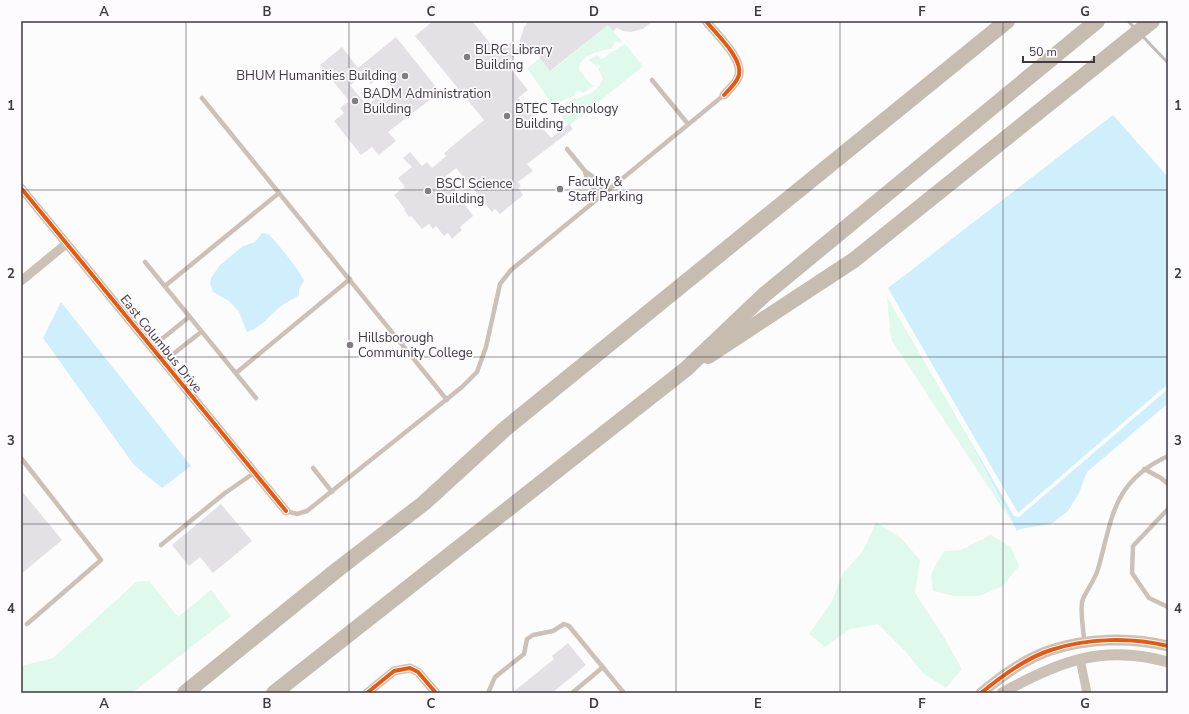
<svg xmlns="http://www.w3.org/2000/svg" width="1189" height="714" viewBox="0 0 1189 714" font-family="'Nunito Sans',sans-serif">
<style>
.green{fill:#e0f9ed}
.water{fill:#cfeffc}
.building{fill:#e4e1e6;fill-rule:evenodd}
.lines{fill:none;stroke-linecap:round;stroke-linejoin:round}
.service{stroke:#ccc1b6;stroke-width:4.5}
.minor{stroke:#ccc1b6;stroke-width:9}
.tertiary{stroke:#ccc1b6;stroke-width:11}
.motorway{stroke:#c7bcb0;stroke-width:16}
.rail{stroke:#c2bdba;stroke-width:3}
.cycleway-casing{stroke:#fdfbfe;stroke-width:6}
.cycleway{stroke:#e8590c;stroke-width:4}
.grid{fill:none;stroke:#3e3941;stroke-width:1;stroke-opacity:0.55}
.poi-dot{fill:#817d83;stroke:#fdfbfe;stroke-width:1.5}
.labels{text-anchor:middle;dominant-baseline:central;stroke-width:3.5;stroke-linejoin:round;paint-order:stroke}
.poi-label{font-size:13px;fill:#3e3941;stroke:#fdfbfe;text-anchor:start}
.street-label{font-size:13px;fill:#3e3941;stroke:#fdfbfe}
.neatline{fill:none;stroke:#3e3941;stroke-width:1.5}
.grid-label{font-size:13px;text-anchor:middle;font-weight:bold;fill:#3e3941}
</style>
<rect width="100%" height="100%" fill="#fdfcfd"/>
<g class="green">
<path d="M 608,25 L 622,41 L 620,43 L 615,41 L 612,48 C 600,52 580,53 579,70 L 590,83 L 594,86 L 583,93 L 579,90 L 576,91 L 575,96 L 564,99 L 554,107 L 527,68 L 540,58 L 551,71 Z"/>
<path d="M 625,44 L 643,66 L 569,126 L 556,109 L 558,108 L 564,109 L 566,102 C 579,97 597,95 603,79 L 598,69 L 601,66 L 599,65 L 597,67 L 589,60 L 597,55 L 601,59 L 604,58 C 610,52 617,50 625,44 Z"/>
<polygon points="887,297 964,430 1012,523 891,339"/>
<polygon points="876,522 901,538 920,560 915,593 945,639 962,669 946,688 923,673 906,652 878,624 850,629 825,647 809,634 831,603 843,573 863,551"/>
<polygon points="991,535 1011,547 1019,566 1003,586 979,596 954,596 933,591 931,574 944,551 961,550"/>
<polygon points="149,581 178,617 211,590 231,616 132,693 21,693 21,666 53,658 136,582"/>
</g>
<g class="water">
<polygon points="1113,115 1168,177 1168,384 1018,513 888,288"/>
<path d="M 262,233 C 263,233 267,234 268,234 C 273,237 303,275 304,281 L 299,289 L 299,295 C 293,300 286,302 280,307 C 270,315 261,328 247,332 L 239,312 L 229,301 L 213,292 L 210,283 L 211,278 L 220,265 L 243,246 L 255,242 Z"/>
<polygon points="61,302 191,466 162,488 134,465 43,338"/>
<polygon points="1168,389 1166,405 1087,472 1079,493 1068,511 1051,524 1020,529 1017,531 964,430 1014,516 1019,517"/>
</g>
<g class="building">
<polygon points="433,21 472,21 498,53 511,42 517,50 524,27 529,21 653,21 643,29 631,32 623,31 617,28 613,31 608,25 550,71 539,57 546,51 527,46 506,63 528,90 518,98 551,138 569,124 573,129 527,164 533,171 518,182 521,186 518,188 523,195 500,214 495,209 492,212 456,168 445,177 473,216 460,227 462,230 452,239 448,233 444,236 436,226 433,229 429,224 422,229 411,216 409,217 404,210 405,209 394,195 405,187 398,178 412,167 403,158 410,152 422,166 427,162 432,168 446,156 444,153 484,120 415,36"/>
<path d="M 396,37 L 440,92 L 388,132 L 396,141 L 379,155 L 372,147 L 361,155 L 334,121 L 344,113 L 340,108 L 349,101 L 320,65 L 342,47 L 358,68 ZM 364,75 L 371,84 L 382,75 L 395,91 L 381,102 L 377,97 L 367,106 L 350,85 Z"/>
<polygon points="21,490 62,540 21,574"/>
<polygon points="221,504 252,541 213,573 200,557 189,566 172,545"/>
<polygon points="568,643 586,665 552,693 512,693 554,659 552,656"/>
</g>
<g class="lines">
<g class="service">
<polyline points="652,80 688,124"/>
<polyline points="202,98 447,400"/>
<polyline points="567,149 585,171"/>
<polyline points="600,197 587,180 585,171 592,176 605,192"/>
<polyline points="145,262 256,398"/>
<polyline points="165,286 279,193"/>
<polyline points="152,347 189,317"/>
<polyline points="163,362 201,332"/>
<polyline points="236,373 350,279"/>
<polyline points="21,458 101,560 27,624"/>
<polyline points="313,468 332,492"/>
<polyline points="1144,469 1161,478 1168,484"/>
<polyline points="1168,509 1133,546 1132,573 1149,598 1168,607"/>
<polyline points="286,511 297,514 307,511 462,387 477,372 486,347 500,284 511,270 724,95"/>
<polyline points="161,545 225,493 254,473"/>
<path d="M 1084,641 C 1084,631 1079,607 1083,599 C 1087,589 1095,580 1098,569 C 1113,517 1112,482 1168,456"/>
<polyline points="488,693 495,677 524,654 527,639 533,635 553,631 564,624 569,626 624,693"/>
<polyline points="572,693 603,667"/>
</g>
<g class="minor">
<path d="M 706,21 C 716,34 743,58 739,75 C 737,83 729,89 724,95"/>
<polyline points="21,188 286,511"/>
<polyline points="21,281 66,244"/>
<polyline points="1080,659 1087,693"/>
<polyline points="367,693 394,671 410,668 418,672 436,693"/>
</g>
<g class="tertiary">
<path d="M 981,693 C 1002,676 1026,658 1051,650 C 1087,638 1131,637 1168,646"/>
<path d="M 1002,693 C 1059,661 1103,644 1168,662"/>
</g>
<g class="motorway">
<polyline points="708,356 854,260 1152,21"/>
<polyline points="185,693 337,570 424,503 506,428 1007,21"/>
<polyline points="274,693 686,369 764,295 1097,21"/>
</g>
<polyline class="rail" points="1128,21 1168,63"/>
<g class="cycleway-casing">
<g id="cycleway">
<path d="M 706,21 C 716,34 743,58 739,75 C 737,83 729,89 724,95"/>
<polyline points="21,188 286,511"/>
<polyline points="367,693 394,671 410,668 418,672 436,693"/>
<path d="M 981,693 C 1002,676 1026,658 1051,650 C 1087,638 1131,637 1168,646"/>
</g>
</g>
<use href="#cycleway" class="cycleway"/>
</g>
<path class="grid" d="M 186,21 L 186,693M 349,21 L 349,693M 513,21 L 513,693M 676,21 L 676,693M 840,21 L 840,693M 1003,21 L 1003,693M 21,190 L 1168,190M 21,357 L 1168,357M 21,524 L 1168,524"/>
<g class="poi-dot">
<circle cx="467" cy="57" r="4"/>
<circle cx="405" cy="76" r="4"/>
<circle cx="355" cy="101" r="4"/>
<circle cx="507" cy="116" r="4"/>
<circle cx="560" cy="189" r="4"/>
<circle cx="428" cy="191" r="4"/>
<circle cx="350" cy="345" r="4"/>
</g>
<g class="labels">
<g class="poi-label">
<text x="475" y="50">BLRC Library<tspan x="475" dy="15">Building</tspan></text>
<text x="397" y="76" text-anchor="end">BHUM Humanities Building</text>
<text x="363" y="94">BADM Administration<tspan x="363" dy="15">Building</tspan></text>
<text x="515" y="109">BTEC Technology<tspan x="515" dy="15">Building</tspan></text>
<text x="568" y="182">Faculty &amp;<tspan x="568" dy="15">Staff Parking</tspan></text>
<text x="436" y="184">BSCI Science<tspan x="436" dy="15">Building</tspan></text>
<text x="358" y="338">Hillsborough<tspan x="358" dy="15">Community College</tspan></text>
</g>
<g class="street-label">
<text transform="translate(161 344) rotate(51)">East Columbus Drive</text>
</g>
</g>
<rect width="1189" height="714" fill="none" stroke="#fdfbfe" stroke-width="44"/>
<path d="M1023 56v6h71v-6" fill="none" stroke="#3e3941" stroke-width="2"/>
<text x="1029" y="56" font-size="12" fill="#3e3941" stroke="#fdfbfe" stroke-width="3" paint-order="stroke">50 m</text>
<rect x="22" y="22" width="1145" height="670" class="neatline"/>
<g class="grid-label">
<text x="104" y="16">A</text>
<text x="267" y="16">B</text>
<text x="431" y="16">C</text>
<text x="594" y="16">D</text>
<text x="758" y="16">E</text>
<text x="922" y="16">F</text>
<text x="1085" y="16">G</text>
<text x="11" y="110">1</text>
<text x="1178" y="110">1</text>
<text x="11" y="278">2</text>
<text x="1178" y="278">2</text>
<text x="11" y="445">3</text>
<text x="1178" y="445">3</text>
<text x="11" y="613">4</text>
<text x="1178" y="613">4</text>
<text x="104" y="708">A</text>
<text x="267" y="708">B</text>
<text x="431" y="708">C</text>
<text x="594" y="708">D</text>
<text x="758" y="708">E</text>
<text x="922" y="708">F</text>
<text x="1085" y="708">G</text>
</g>
</svg>
